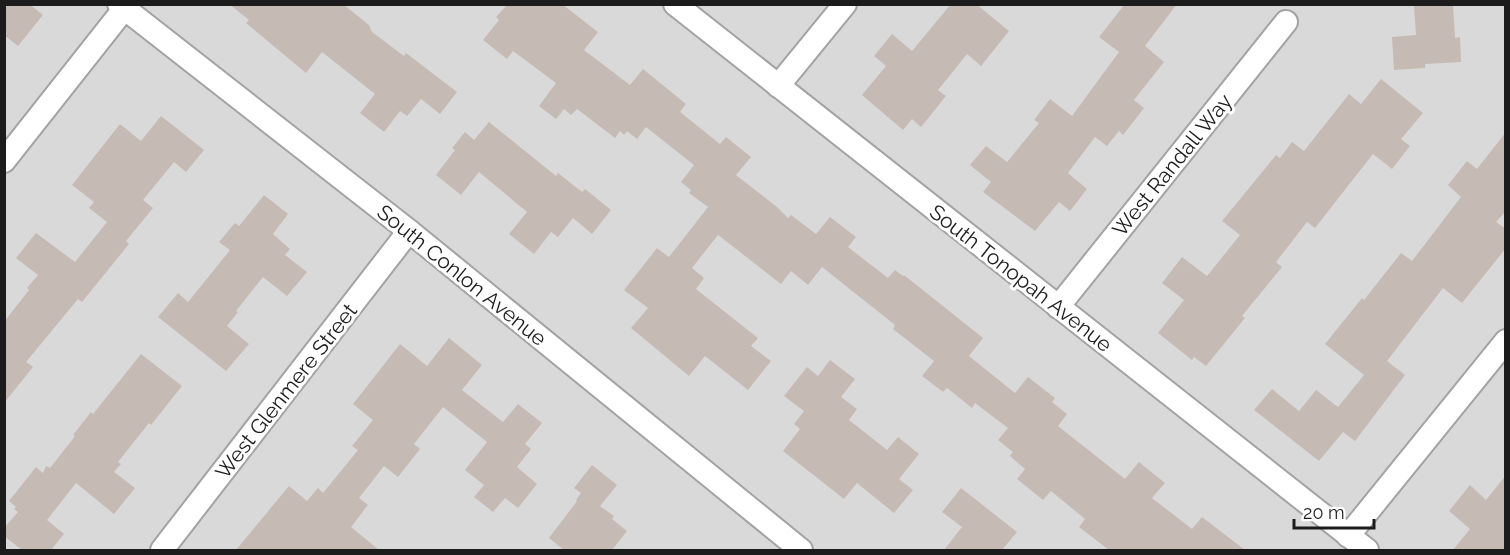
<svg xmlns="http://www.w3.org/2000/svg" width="1510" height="555" viewBox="0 0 1510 555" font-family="Raleway,sans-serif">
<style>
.residential{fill:#dad9d9}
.building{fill:#c6bbb4}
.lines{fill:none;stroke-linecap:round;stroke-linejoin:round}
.minor-casing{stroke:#a3a3a3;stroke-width:26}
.minor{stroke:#fff;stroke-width:22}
.labels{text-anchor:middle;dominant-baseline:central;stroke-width:6;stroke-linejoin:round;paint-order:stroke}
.street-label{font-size:21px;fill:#1c1c1c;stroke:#fff}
</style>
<rect width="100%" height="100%" fill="#eee9e1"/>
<rect class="residential" x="5" y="5" width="1500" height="545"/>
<g class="building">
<polygon points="4,4 29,4 43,15 18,46 4,35"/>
<polygon points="229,4 343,4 369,25 372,32 404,56 406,53 457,92 440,114 421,99 407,116 400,111 384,132 360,113 375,94 322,52 306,73 246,23 249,20"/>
<polygon points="508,4 562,4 598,32 584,50 630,85 643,69 686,104 680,112 720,144 726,137 751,157 736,175 777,207 788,218 791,215 816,234 830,217 856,237 848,247 888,278 895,270 903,276 904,275 983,338 969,356 1015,393 1028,377 1055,398 1052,402 1067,414 1058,426 1125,479 1139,462 1165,483 1152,498 1192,529 1202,517 1245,550 1109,550 1079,527 1085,519 1051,491 1043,500 1017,479 1025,469 1010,456 1013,452 998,440 1008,428 975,403 972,408 947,388 943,392 922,376 934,361 893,329 895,325 822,267 808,285 791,271 781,284 718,235 692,268 704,278 696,289 758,338 751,346 771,361 748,390 705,356 689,376 631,328 648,308 624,290 657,248 669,257 708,207 689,193 691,190 681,182 694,165 646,127 637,139 627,131 624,135 620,131 615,138 577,109 571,115 564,109 556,119 539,106 556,83 513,51 507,59 483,40 499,20 496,17"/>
<polygon points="951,4 976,4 1009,31 981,66 967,54 938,90 946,96 921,127 912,119 903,130 862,95 886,66 874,56 892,34 912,51"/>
<polygon points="1125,4 1177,4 1145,46 1164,62 1134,100 1144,108 1123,135 1119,131 1107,146 1095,137 1068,173 1087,189 1070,211 1059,202 1035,231 983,192 991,182 970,165 986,146 1007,162 1039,123 1034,120 1050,99 1072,116 1119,52 1099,37"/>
<polygon points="1453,4 1455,38 1460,37 1461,62 1425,64 1425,68 1394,70 1392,37 1416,35 1414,6"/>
<polygon points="1381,79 1423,113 1401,139 1410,146 1392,169 1373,154 1315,228 1307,222 1276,262 1282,267 1242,316 1245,318 1206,366 1194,357 1192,360 1158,333 1184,300 1162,283 1182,257 1207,276 1240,235 1222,221 1276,155 1280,158 1292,142 1304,151 1349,94 1361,104"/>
<polygon points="161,116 204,150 186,172 174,162 143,200 153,208 126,241 129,244 82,302 78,299 26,362 33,367 4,403 4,322 29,290 27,288 38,275 16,258 36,233 75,262 107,222 89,208 94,202 72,185 120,124 141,141"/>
<polygon points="489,122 556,176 558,173 582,192 585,189 611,210 592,234 573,218 558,237 551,232 534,254 509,234 527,212 479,172 461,195 436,175 455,150 452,148 465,132 474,140"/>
<polygon points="1506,132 1506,211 1496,222 1506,229 1506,248 1462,303 1443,288 1387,361 1405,375 1355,441 1343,432 1319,461 1254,410 1272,389 1299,411 1316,390 1338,407 1364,375 1325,344 1362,298 1364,300 1401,253 1412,261 1461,197 1448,185 1467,161 1477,169"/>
<polygon points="264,195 288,214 273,234 290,249 285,255 307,272 287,296 263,277 236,311 238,312 227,326 249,344 226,371 158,317 178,293 188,302 230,250 219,242 235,223 239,226"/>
<polygon points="449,338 482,365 462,390 503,422 518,404 542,423 525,444 531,449 517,467 537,484 518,508 505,498 493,512 474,497 484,485 465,470 487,442 443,407 414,444 420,449 398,477 384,466 359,498 368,505 351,527 379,550 236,550 289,486 307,501 318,488 323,493 358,450 352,446 373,420 353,404 400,344 427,366"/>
<polygon points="141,354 182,386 151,425 149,423 118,462 121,464 114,472 135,488 114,514 76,483 47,520 64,534 51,550 22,550 4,536 4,528 18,512 14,509 16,507 9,501 36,467 43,473 46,466 50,468 75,436 73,435 91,412 93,414"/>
<polygon points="830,360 855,379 841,397 857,409 849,420 887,450 898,437 919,454 899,479 913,490 894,513 857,483 844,499 783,451 800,429 794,424 804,411 784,396 807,367 818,376"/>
<polygon points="592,465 617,485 600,506 614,516 612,519 627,531 612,550 564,550 549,538 577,501 576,500 581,493 574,488"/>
<polygon points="1506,475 1506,550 1453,550 1470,529 1449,511 1470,485 1486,500"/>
<polygon points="961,488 1017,532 1002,550 944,550 962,527 942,512"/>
</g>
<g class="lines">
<g class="minor-casing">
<g id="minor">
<polyline points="119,4 409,231 801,550"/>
<polyline points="675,4 1367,550"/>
<polyline points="778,86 845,4"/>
<polyline points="4,161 128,4"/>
<polyline points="1058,307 1286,22"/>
<polyline points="1348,536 1506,341"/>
<polyline points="162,550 409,231"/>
</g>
</g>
<use href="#minor" class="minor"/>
</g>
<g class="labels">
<g class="street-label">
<text transform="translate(1172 165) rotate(-51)">West Randall Way</text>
<text transform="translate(462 275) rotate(39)">South Conlon Avenue</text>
<text transform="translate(1021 278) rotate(38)">South Tonopah Avenue</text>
<text transform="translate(286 391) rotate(-52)">West Glenmere Street</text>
</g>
</g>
<rect width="1510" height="555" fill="none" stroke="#1c1c1c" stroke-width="12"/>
<path d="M1294 519v9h80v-9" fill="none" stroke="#1c1c1c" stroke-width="3"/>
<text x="1303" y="519" font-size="18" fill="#1c1c1c" stroke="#ffffff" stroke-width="4.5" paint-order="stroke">20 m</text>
</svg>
